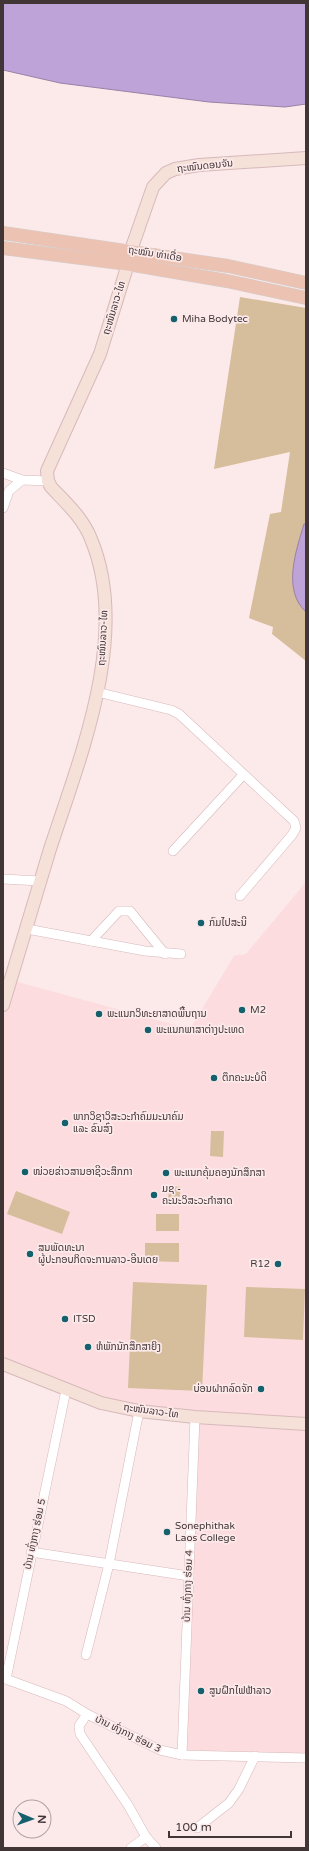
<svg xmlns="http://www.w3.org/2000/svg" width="309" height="1851" viewBox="0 0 309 1851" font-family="'Varela Round','Noto Sans Lao',sans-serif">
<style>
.built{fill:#fcdcdf}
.green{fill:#d6bd9b}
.water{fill:#bda3d7;stroke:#9882a7}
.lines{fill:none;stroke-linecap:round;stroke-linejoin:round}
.street-casing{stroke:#d7b9bb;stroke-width:10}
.secondary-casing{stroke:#d7b9bb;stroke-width:14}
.primary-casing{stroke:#d1cfcf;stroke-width:14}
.street{stroke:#fff;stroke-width:9}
.secondary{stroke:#f5e1d8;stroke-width:12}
.primary{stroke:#ecc3b2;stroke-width:13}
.poi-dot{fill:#14606c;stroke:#fce9ea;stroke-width:1.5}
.labels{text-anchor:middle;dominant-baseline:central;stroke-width:3.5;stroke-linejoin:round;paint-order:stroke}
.street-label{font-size:10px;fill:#413536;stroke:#fce9ea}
.poi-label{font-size:10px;fill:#413536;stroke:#fce9ea;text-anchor:start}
</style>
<rect width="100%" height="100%" fill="#fce9ea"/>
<g class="built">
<polygon points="306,882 306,1421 221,1416 102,1401 3,1361 3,1016 14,981 190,1029 234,956 246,954"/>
<polygon points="197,1420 306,1427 306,1756 185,1753"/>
</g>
<g class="green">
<polygon points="240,297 306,308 306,661 272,634 273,627 249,618 270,514 281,512 290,452 214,469"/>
<polygon points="211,1131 224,1131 223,1157 210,1156"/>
<polygon points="170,1186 181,1187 179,1200 168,1198"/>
<polygon points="16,1191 70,1212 62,1234 7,1214"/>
<rect x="156" y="1214" width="23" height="17"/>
<polygon points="145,1243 179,1243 179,1262 145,1261"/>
<polygon points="133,1282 207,1285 202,1391 128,1388"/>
<polygon points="246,1287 305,1289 303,1340 244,1337"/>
</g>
<g class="water">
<polygon points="3,3 306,3 306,104 285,107 209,102 60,83 3,70"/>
<path d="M 304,524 L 306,524 L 306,612 C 282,590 296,551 304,524 Z"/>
</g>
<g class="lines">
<g class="street-casing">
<g id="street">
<polyline points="3,473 22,480 48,481"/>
<polyline points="3,508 9,491 22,480"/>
<polyline points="97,692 171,710 179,714 294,821 296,828 292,835 240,896"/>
<polyline points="173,851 243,775"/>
<polyline points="3,879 40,881"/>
<polyline points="27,929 145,951 181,954"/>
<polyline points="91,941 119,911 130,911 165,954"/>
<polyline points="31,1552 189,1576"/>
<polyline points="86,1655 109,1564 139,1411"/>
<polyline points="3,1678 66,1701 87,1714 160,1750 182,1755 306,1758"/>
<polyline points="6,1679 66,1390"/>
<polyline points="87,1714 79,1726 80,1734 128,1805 146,1837"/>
<polyline points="182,1755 195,1417"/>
<polyline points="197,1828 229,1803 239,1789 255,1756"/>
<polyline points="131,1848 146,1837 156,1848"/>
</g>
</g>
<g class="secondary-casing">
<g id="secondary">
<polyline points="131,250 153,187 166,173 175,169 199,165 306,158"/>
<path d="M 3,1005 C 19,953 34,901 50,849 C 80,757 131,634 91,539 C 83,518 66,503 51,487 L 48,481 L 47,471 L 100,354 L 128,264"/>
<polyline points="3,1364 101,1403 139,1411 195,1417 306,1424"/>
</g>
</g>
<g class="primary-casing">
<g id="primary">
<polyline points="3,233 228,266 306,283"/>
<polyline points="3,248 128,264 227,281 306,298"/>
</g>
</g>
<use href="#street" class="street"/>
<use href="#secondary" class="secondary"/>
<use href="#primary" class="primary"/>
</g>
<g class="poi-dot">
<circle cx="174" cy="319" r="4"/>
<circle cx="201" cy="923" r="4"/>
<circle cx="242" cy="1010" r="4"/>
<circle cx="99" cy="1014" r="4"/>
<circle cx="148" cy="1030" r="4"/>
<circle cx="214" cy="1078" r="4"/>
<circle cx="65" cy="1123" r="4"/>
<circle cx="25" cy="1172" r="4"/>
<circle cx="166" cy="1173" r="4"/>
<circle cx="154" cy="1195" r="4"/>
<circle cx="30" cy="1254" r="4"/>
<circle cx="278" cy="1264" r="4"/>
<circle cx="65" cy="1319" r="4"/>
<circle cx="88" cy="1347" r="4"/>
<circle cx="261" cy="1389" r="4"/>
<circle cx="167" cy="1532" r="4"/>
<circle cx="201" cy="1691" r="4"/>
</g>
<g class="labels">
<g class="street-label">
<text transform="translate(205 166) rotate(-6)">ຖະໝົນດອນຈັນ</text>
<text transform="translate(155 254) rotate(9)">ຖະໝົນ ທ່າເດື່ອ</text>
<text transform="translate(114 308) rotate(-73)">ຖະໜົນລາວ-ໄທ</text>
<text transform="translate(103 638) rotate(-87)">ຖະໜົນລາວ-ໄທ</text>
<text transform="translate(151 1411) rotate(8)">ຖະໜົນລາວ-ໄທ</text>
<text transform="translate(35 1534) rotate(-78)">ບ້ານ ທົ່ງກາງ ຮ່ອມ 5</text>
<text transform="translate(188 1586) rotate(-88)">ບ້ານ ທົ່ງກາງ ຮ່ອມ 4</text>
<text transform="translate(128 1734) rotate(26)">ບ້ານ ທົ່ງກາງ ຮ່ອມ 3</text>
</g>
<g class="poi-label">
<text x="182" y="319">Miha Bodytec</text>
<text x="209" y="923">ກົມໄປສະນີ</text>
<text x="250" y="1010">M2</text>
<text x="107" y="1014">ພະແນກວິທະຍາສາດພື້ນຖານ</text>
<text x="156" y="1030">ພະແນກພາສາຕ່າງປະເທດ</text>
<text x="222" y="1078">ຕຶກຄະນະບໍດີ</text>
<text x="73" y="1117">ພາກວິຊາວິສະວະກຳຄົມມະນາຄົມ<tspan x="73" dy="12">ແລະ ຂົນສົ່ງ</tspan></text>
<text x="33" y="1172">ໜ່ວຍຂ່າວສານອາຊີວະສຶກກາ</text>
<text x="174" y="1173">ພະແນກຄຸ້ມຄອງນັກສຶກສາ</text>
<text x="162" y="1189">ມຊ -<tspan x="162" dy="12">ຄະນະວິສະວະກຳສາດ</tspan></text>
<text x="38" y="1248">ສູນພັດທະນາ<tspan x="38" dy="12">ຜູ້ປະກອບກິດຈະການລາວ-ອີນເດຍ</tspan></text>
<text x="270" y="1264" text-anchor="end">R12</text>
<text x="73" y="1319">ITSD</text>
<text x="96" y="1347">ຫໍພັກນັກສຶກສາຍິງ</text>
<text x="253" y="1389" text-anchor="end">ບ່ອນຝາກລົດຈັກ</text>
<text x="175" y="1526">Sonephithak<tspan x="175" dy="12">Laos College</tspan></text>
<text x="209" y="1691">ສູນຝຶກໄຟຟ້າລາວ</text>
</g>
</g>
<rect width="309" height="1851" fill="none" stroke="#413536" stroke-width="8"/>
<g transform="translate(32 1819) rotate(92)"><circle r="19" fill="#fce9ea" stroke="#b1a1a2"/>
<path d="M0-3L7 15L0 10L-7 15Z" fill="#14606c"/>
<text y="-6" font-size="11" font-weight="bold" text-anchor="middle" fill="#413536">N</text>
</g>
<path d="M169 1831v6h122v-6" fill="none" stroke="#413536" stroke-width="2"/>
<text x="175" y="1831" font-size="12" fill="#413536" stroke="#fce9ea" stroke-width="3" paint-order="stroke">100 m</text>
</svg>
